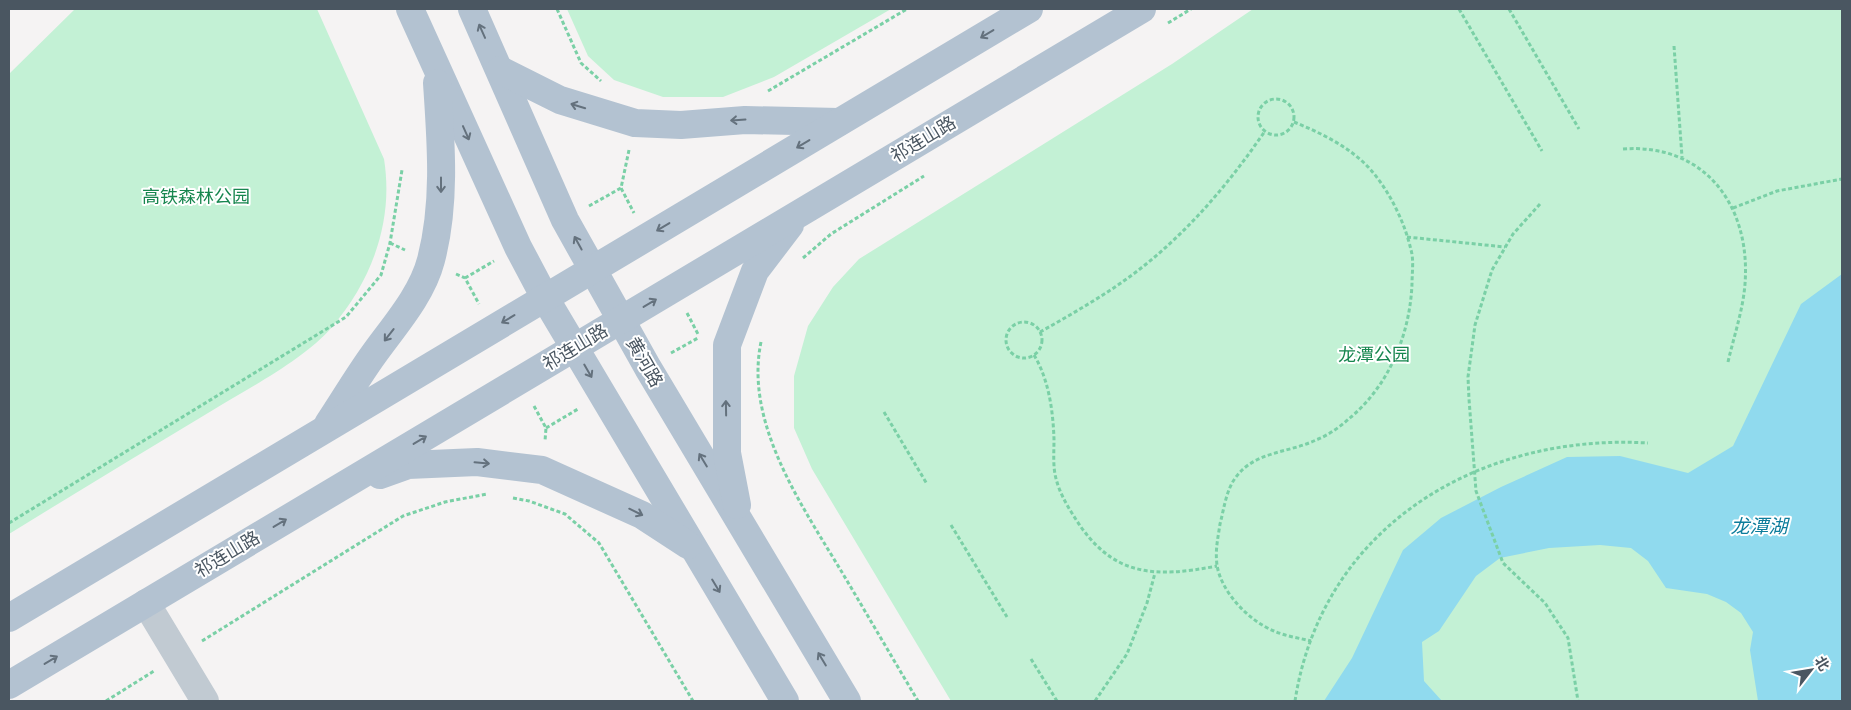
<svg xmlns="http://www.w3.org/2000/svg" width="1851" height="710" viewBox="0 0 1851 710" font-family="'PT Sans Narrow','Noto Sans SC',sans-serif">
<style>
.green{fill:#c3f1d5}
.water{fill:#90daee}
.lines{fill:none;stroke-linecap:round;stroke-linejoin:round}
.path{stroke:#7ad0a6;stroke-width:3;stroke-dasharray:4 2.5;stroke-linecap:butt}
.minor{stroke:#c1cad2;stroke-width:28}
.major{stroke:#b3c2d1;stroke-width:28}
.oneway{stroke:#64717d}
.labels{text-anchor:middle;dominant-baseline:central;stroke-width:4;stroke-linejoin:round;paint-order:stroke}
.street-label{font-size:18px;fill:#4a5661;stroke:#fff}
.park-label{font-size:18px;fill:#17864f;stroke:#fff}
.water-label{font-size:19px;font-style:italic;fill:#0c7c9b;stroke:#fff}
</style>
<rect width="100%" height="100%" fill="#f5f3f3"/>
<g class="green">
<path d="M 75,9 L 317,9 L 384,159 C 394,221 372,280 332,327 C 305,359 249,388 213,410 C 145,451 77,492 9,534 L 9,74 Z"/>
<polygon points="567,9 891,9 774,77 723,97 663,97 614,80 588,56"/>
<polygon points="1253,9 1842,9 1842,701 951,701 812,469 794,428 794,376 808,326 833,287 859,259 1172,64"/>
</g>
<polygon class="water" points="1842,274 1842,701 1758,701 1750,650 1753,632 1741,613 1726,602 1707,594 1666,588 1648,561 1631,548 1600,545 1549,548 1500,558 1476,576 1439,631 1422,642 1424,681 1442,701 1324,701 1352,658 1403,550 1441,518 1501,487 1567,457 1620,456 1688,473 1733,446 1801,304"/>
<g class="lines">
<g class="path">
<polyline points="557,9 581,63 601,81"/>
<polyline points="1459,9 1542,151"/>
<polyline points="1509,9 1579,129"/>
<polyline points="1168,23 1191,9"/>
<polyline points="1674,46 1682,157"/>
<polyline points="768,91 907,9"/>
<circle cx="1276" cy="117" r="18"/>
<path d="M 1294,122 C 1321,133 1350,147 1370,169 C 1389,190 1405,223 1411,250 C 1414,260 1412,273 1412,284 C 1410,333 1390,384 1351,417 C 1341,426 1329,435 1316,440 C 1289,453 1255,451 1236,477 C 1226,490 1224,509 1220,524 C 1218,538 1215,550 1217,565 C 1221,592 1249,621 1274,631 C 1285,636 1299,638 1311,641"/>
<path d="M 1623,149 C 1705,143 1751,206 1745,284 C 1743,310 1734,336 1728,362"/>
<polyline points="629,150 621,188 634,213"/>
<polyline points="1540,204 1513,234 1492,270 1475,325 1468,377 1469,399 1476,491 1503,563 1545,603 1568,638 1578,701"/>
<polyline points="589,206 621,188"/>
<polyline points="1733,208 1777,191 1842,179"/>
<polyline points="1407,237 1505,247"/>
<polyline points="390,243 405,250"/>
<polyline points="803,258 831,234 924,176"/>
<polyline points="456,274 465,278 479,304"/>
<polyline points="465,278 494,261"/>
<polyline points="687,313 699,336"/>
<circle cx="1024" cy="340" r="18"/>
<path d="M 1040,332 C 1065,318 1091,303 1115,287 C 1175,247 1224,191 1265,131"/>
<path d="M 761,342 C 744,424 803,507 843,574 C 868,616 893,659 918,701"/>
<polyline points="671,353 698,338"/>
<path d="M 1034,355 C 1049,380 1053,411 1054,439 C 1054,451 1053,463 1055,474 C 1058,490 1066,504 1075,518 C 1112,577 1154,578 1217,566"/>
<polyline points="534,406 546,428 545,441"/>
<polyline points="884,412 927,484"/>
<polyline points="546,428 578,409"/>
<polyline points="513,498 529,501 565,514 599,543 693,701"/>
<polyline points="9,523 346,317 381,275 390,243 402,170"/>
<polyline points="951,525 1007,617"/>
<polyline points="202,641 403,516 445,502 487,494"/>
<polyline points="1031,659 1057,701"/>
<polyline points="106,701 154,671"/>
<polyline points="1095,701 1127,654 1147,603 1155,573"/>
<path d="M 1295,701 C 1322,526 1480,433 1648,443"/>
</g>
<polyline class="minor" points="146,603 205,701"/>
<g class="major">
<polyline points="410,9 518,247 545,298 785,701"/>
<polyline points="472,9 565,220 648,368 847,701"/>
<polyline points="500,70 560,100 635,123 681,125 745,120 839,122"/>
<path d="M 328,424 C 344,400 358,376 374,354 C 394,326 422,295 431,260 C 446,203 441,142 437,83"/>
<polyline points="380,475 408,465 477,462 542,470 642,515 688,545"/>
<polyline points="737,505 727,453 727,345 755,271 790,225"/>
<polyline points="9,618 1029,9"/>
<polyline points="9,685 1142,9"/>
</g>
</g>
<defs><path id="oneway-shaft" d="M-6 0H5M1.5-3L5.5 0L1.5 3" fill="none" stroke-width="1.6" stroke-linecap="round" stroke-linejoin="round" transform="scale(1.25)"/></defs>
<g class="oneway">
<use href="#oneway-shaft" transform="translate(482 31) rotate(-114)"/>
<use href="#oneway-shaft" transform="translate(987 34) rotate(149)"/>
<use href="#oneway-shaft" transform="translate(578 106) rotate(-163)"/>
<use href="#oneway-shaft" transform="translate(738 120) rotate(176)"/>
<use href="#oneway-shaft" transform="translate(466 133) rotate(66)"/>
<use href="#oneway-shaft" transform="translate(803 144) rotate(149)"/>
<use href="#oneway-shaft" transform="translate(441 185) rotate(90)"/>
<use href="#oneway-shaft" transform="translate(663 227) rotate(149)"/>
<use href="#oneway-shaft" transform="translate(578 243) rotate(-119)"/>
<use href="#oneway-shaft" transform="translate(650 303) rotate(-31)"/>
<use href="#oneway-shaft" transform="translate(508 319) rotate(149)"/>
<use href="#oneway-shaft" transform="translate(389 335) rotate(128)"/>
<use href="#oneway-shaft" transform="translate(588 371) rotate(60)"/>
<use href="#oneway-shaft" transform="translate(726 408) rotate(-91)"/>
<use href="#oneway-shaft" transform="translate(420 440) rotate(-31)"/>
<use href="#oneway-shaft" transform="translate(703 460) rotate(-121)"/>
<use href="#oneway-shaft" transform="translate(482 463) rotate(5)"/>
<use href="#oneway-shaft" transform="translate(636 512) rotate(26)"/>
<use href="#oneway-shaft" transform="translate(280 523) rotate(-31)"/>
<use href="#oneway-shaft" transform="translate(716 586) rotate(59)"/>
<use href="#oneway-shaft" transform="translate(822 659) rotate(-121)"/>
<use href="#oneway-shaft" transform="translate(51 660) rotate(-31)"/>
</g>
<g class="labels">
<g class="street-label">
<text transform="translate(923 139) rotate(-31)">祁连山路</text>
<text transform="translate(575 347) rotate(-31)">祁连山路</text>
<text transform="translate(645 362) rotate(60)">黄河路</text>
<text transform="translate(227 554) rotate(-31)">祁连山路</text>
</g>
<g class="park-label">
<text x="196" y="196">高铁森林公园</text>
<text x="1374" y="354">龙潭公园</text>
</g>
<g class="water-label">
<text x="1759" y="526">龙潭湖</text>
</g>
</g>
<rect width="1851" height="710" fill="none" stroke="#4a5661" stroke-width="20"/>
<g transform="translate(1811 670) rotate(59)" stroke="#ffffff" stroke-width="4" paint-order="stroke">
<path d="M0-4L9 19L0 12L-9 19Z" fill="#4a5661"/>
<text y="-8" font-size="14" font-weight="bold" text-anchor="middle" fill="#4a5661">北</text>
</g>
</svg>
